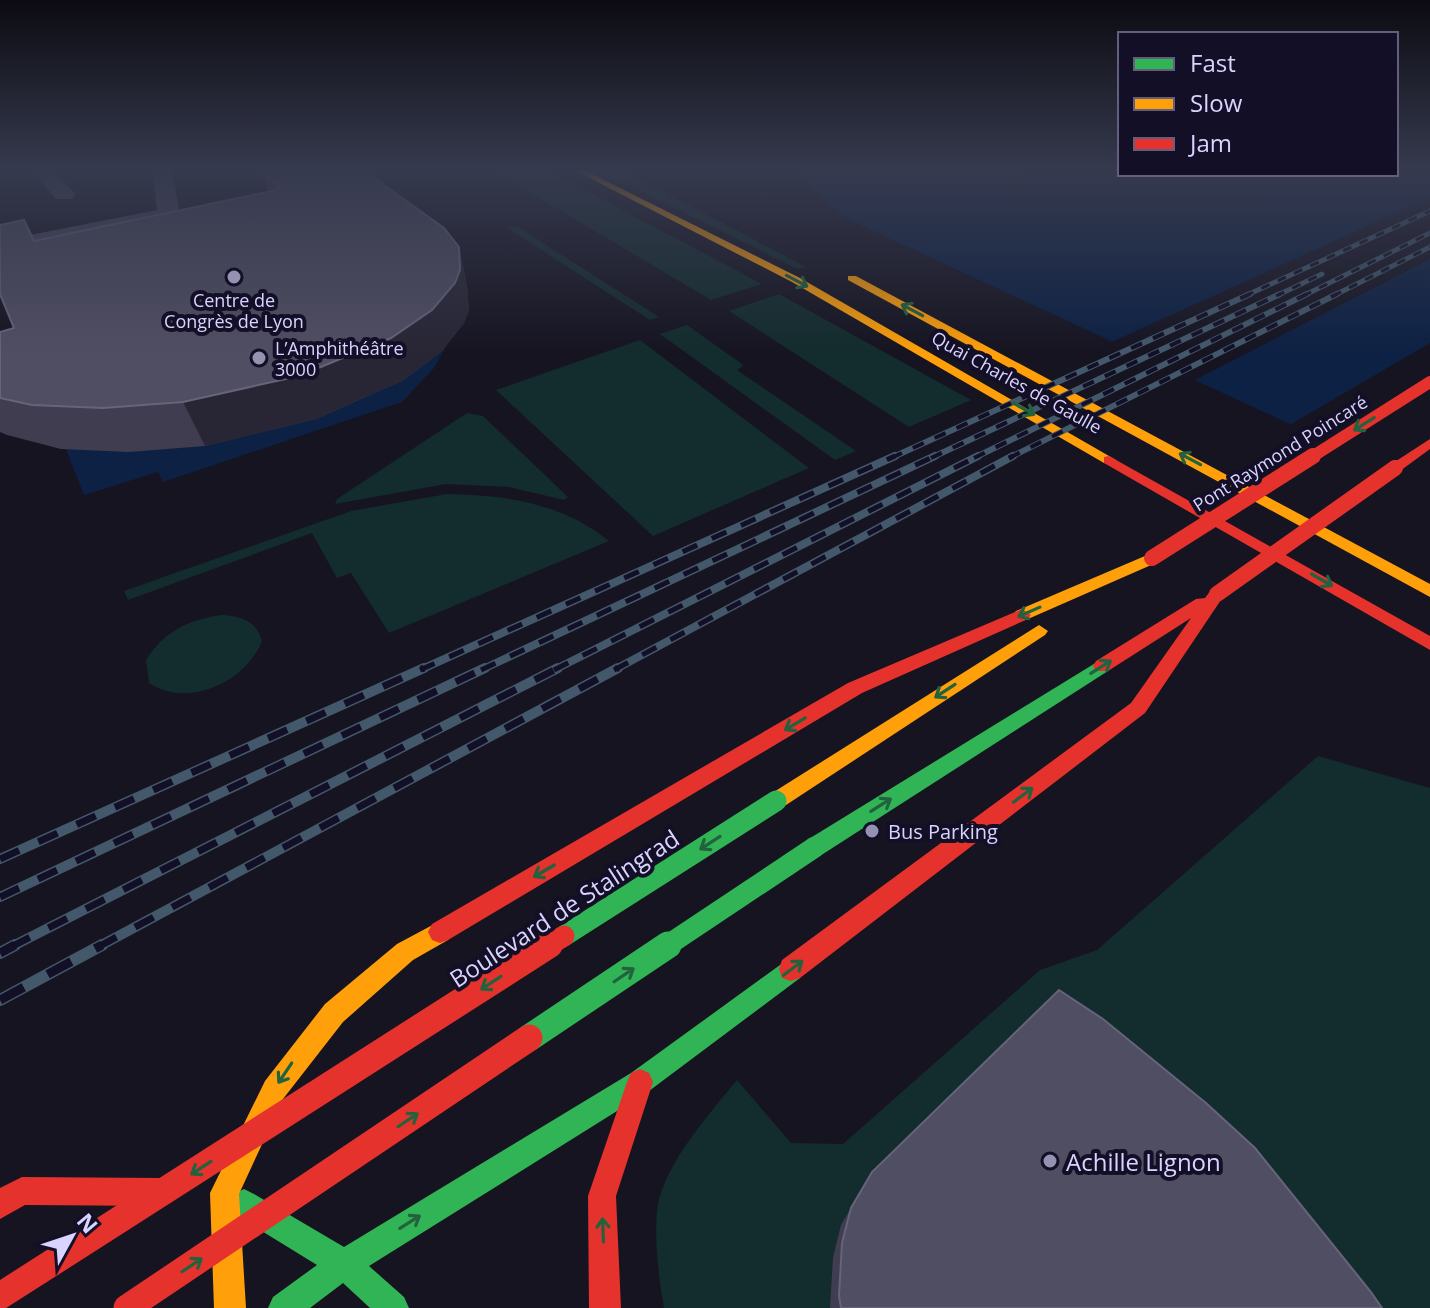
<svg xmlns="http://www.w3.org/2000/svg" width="1430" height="1308" viewBox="0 0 1430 1308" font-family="'Open Sans',sans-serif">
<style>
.green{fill:#132c2d}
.water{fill:#0d2144}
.pier{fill:#161421}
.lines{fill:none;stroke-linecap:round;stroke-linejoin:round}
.street{fill:#4a4962;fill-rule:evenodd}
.fast{fill:#30b455;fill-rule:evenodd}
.slow{fill:#ff9f0a;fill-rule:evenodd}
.jam{fill:#e5322d;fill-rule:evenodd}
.rail-far4-casing{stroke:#43596b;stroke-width:5}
.rail-far3-casing{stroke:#43596b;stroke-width:6}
.rail-far2-casing{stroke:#43596b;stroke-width:8}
.rail-far1-casing{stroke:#43596b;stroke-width:10}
.rail-casing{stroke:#43596b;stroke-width:12}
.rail-far4{stroke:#130f26;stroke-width:3;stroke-dasharray:9;stroke-linecap:butt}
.rail-far3{stroke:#130f26;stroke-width:4;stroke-dasharray:12;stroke-linecap:butt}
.rail-far2{stroke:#130f26;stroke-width:5;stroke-dasharray:16;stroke-linecap:butt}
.rail-far1{stroke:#130f26;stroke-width:7;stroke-dasharray:21;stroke-linecap:butt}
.rail{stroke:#130f26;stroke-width:9;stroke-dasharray:27;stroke-linecap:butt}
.fast-bridge-far1{stroke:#30b455;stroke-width:21}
.fast-bridge{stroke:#30b455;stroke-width:27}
.jam-bridge-far3{stroke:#e5322d;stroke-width:12}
.jam-bridge-far2{stroke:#e5322d;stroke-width:16}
.jam-bridge-far1{stroke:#e5322d;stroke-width:21}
.jam-bridge{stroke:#e5322d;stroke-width:27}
.wall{fill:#403d50}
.shaded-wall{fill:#282635}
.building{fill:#504e63;stroke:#66637b;stroke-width:2}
.oneway{stroke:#22623e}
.poi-dot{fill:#9591b1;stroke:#130f26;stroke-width:3}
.labels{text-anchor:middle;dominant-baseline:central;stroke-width:8;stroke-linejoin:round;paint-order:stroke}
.far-poi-label{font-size:18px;fill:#d9d4ff;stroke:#130f26}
.far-street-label{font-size:18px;fill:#d9d4ff;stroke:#130f26}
.poi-label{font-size:20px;fill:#d9d4ff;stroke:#130f26;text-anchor:start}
.near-street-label{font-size:24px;fill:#d9d4ff;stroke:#130f26}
.near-poi-label{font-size:24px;fill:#d9d4ff;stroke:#130f26;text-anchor:start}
</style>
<rect width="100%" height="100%" fill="#161421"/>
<g class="green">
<polygon points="492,170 547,170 762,284 711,300"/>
<polygon points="598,170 623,170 806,267 797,269"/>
<polygon points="504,226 518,227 659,317 650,320"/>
<polygon points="779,294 971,400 909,427 729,311"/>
<polygon points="687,325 742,364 743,366 737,370 856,451 835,460 660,334"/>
<polygon points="640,340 809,468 653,536 496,390"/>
<polygon points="467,413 483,416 568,497 564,500 509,487 446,484 335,504 337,499"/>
<path d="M 447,494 C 506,495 562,503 609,541 L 389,633 L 351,573 L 337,578 L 312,533 L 128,600 L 124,591 L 351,511 Z"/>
<path d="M 221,615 C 241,616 256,620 262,641 C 246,682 188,709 149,683 L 146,660 C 163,632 188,620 221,615 Z"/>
<path d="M 1318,756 L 1430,788 L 1430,1308 L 664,1308 C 659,1280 653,1232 658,1204 C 667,1161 710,1113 737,1080 L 791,1143 L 843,1144 L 1040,970 L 1097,950 Z"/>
</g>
<g class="water">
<polygon points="794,170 1396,174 1396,170 1430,176 1430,489 841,216"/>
<polygon points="454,332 434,368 402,402 163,482 158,472 84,495 36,373"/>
</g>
<g class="pier">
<polygon points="1430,198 1430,259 1191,382 1107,344"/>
<polygon points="1430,343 1430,493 1286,427"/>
</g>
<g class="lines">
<g class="street">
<polygon points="32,170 53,170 75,194 72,199 56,199"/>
<polygon points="152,170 172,170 180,214 177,219 0,255 0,241 157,210"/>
</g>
<g class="fast">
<polygon points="1102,659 1111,666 1108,671 823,854 815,857 807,854 804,847 807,840"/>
<polygon points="791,957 800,960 803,969 800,978 649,1091 369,1266 404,1297 409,1308 370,1308 343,1283 310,1308 268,1308 273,1297 317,1265 234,1214 229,1204 234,1194 244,1189 254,1194 344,1247 631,1073"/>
</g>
<g class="slow">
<polygon points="574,170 584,170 800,278 1116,460 1109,464 1104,463 792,282"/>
<polygon points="848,276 856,276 1430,584 1430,597 848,280"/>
<polygon points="1152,553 1158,554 1160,558 1158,562 1028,619 1022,621 1013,615 1016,611"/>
<polygon points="1039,625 1048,631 1045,635 783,807 776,810 769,807 766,801 769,795"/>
<polygon points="440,921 448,924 452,932 448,940 413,960 343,1022 283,1099 239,1194 246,1308 214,1308 210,1193 265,1081 325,1004 397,944"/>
</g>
<g class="jam">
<polygon points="1430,439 1430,449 1400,471 1390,471 1390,465"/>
<polygon points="1109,456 1430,636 1430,650 1104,463 1104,457"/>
<polygon points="1217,588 1225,594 1145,713 800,978 791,981 782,978 779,969 782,960 1131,703 1191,618 1108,671 1096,671 1093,666 1096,661 1196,599 1205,598 1211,590"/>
<polygon points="1022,609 1031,615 1028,619 862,693 448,940 440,943 432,940 428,932 432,924 848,683"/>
<polygon points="640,1069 649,1073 653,1082 616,1196 621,1308 589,1308 588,1196 627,1082 631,1073"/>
<polygon points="22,1177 162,1178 172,1182 176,1192 172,1202 162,1206 25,1205 0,1219 0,1188"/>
</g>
<g class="rail-far4-casing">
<g id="rail-far4">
<polyline points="1245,296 1430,211"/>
<polyline points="1276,296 1322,274"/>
<polyline points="1303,296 1430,233"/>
<polyline points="1333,296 1430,247"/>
</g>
</g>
<g class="rail-far3-casing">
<g id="rail-far3">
<polyline points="891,458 1250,294"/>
<polyline points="931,458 1280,294"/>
<polyline points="974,458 1307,294"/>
<polyline points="1009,458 1337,294"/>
</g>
</g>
<g class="rail-far2-casing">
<g id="rail-far2">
<polyline points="420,670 895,456"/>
<polyline points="481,670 935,456"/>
<polyline points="554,670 978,456"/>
<polyline points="614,670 1013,456"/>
</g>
</g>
<g class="rail-far1-casing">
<g id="rail-far1">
<polyline points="0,859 424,668"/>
<polyline points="0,897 485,668"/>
<polyline points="11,947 558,668"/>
<polyline points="98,947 618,668"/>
</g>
</g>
<g class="rail-casing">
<g id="rail">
<polyline points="0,953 15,945"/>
<polyline points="0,1000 102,945"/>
</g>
</g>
<use href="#rail-far4" class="rail-far4"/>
<use href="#rail-far3" class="rail-far3"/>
<use href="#rail-far2" class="rail-far2"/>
<use href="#rail-far1" class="rail-far1"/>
<use href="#rail" class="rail"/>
<g class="fast-bridge-far1">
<polyline points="564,936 776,801"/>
<polyline points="665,947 815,847"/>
</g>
<polyline class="fast-bridge" points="529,1038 668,945"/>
<polyline class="jam-bridge-far3" points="1310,458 1430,382"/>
<g class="jam-bridge-far2">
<polyline points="1152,558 1313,456"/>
<polyline points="1217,594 1395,468"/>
</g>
<polyline class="jam-bridge-far1" points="546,947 564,936"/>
<g class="jam-bridge">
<polyline points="0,1296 549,945"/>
<polyline points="127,1308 529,1038"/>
</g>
</g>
<g class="wall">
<polygon points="262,172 459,247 467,286 469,310 464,323 442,351 404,380 316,419 205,446 129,452 61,449 7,435 0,432 0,332 14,328 24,220 35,240 269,192"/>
<polygon points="872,1172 1382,1308 830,1308 833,1257 841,1225"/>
</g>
<polygon class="shaded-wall" points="459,247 467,286 469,310 464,323 442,351 404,380 316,419 205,446 183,402"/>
<g class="building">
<polygon points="272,170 363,170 444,228 459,247 460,270 455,283 432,310 391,338 299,376 183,402 103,408 32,405 0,398 0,332 14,328 0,294 0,225 24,220 34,241 281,189 262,172"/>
<polygon points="1059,990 1103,1019 1206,1103 1255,1148 1371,1292 1382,1308 841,1308 839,1296 842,1243 851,1208 872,1172"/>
</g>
<defs><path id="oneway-shaft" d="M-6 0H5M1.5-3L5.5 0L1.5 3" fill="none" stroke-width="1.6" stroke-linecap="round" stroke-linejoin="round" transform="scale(2)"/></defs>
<g class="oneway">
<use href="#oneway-shaft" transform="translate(797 281) rotate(28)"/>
<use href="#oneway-shaft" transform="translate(912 310) rotate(-152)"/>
<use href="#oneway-shaft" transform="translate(1024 409) rotate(29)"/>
<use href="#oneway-shaft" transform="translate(1364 424) rotate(148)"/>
<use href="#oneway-shaft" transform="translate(1190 459) rotate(-152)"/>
<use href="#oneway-shaft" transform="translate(1322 580) rotate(30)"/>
<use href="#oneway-shaft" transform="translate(1029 612) rotate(156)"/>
<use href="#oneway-shaft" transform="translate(1101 667) rotate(-32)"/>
<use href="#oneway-shaft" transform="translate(945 691) rotate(147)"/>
<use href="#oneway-shaft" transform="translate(795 724) rotate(149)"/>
<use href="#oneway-shaft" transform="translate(1023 795) rotate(-37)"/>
<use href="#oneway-shaft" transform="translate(881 805) rotate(-32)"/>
<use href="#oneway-shaft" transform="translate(710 843) rotate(147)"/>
<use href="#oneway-shaft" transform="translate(544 871) rotate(150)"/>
<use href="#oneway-shaft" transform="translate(793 968) rotate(-37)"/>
<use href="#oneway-shaft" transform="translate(624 975) rotate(-34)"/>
<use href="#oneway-shaft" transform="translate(491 983) rotate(147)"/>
<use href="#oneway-shaft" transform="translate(285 1073) rotate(124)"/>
<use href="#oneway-shaft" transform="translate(408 1120) rotate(-34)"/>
<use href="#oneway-shaft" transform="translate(201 1168) rotate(147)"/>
<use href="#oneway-shaft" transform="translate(410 1222) rotate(-32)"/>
<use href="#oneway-shaft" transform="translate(603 1230) rotate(-92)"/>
<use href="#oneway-shaft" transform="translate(192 1265) rotate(-34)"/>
</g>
<linearGradient id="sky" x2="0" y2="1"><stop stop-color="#0c0b12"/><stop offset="0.48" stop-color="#363a4e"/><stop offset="1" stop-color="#363a4e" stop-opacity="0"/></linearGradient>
<rect width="1430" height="353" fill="url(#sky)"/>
<g class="poi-dot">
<circle cx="234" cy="277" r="8"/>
<circle cx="259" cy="358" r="8"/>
<circle cx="872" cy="831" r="8"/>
<circle cx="1050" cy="1161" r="8"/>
</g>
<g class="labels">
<g class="far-poi-label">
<text x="234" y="300">Centre de<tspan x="234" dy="21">Congrès de Lyon</tspan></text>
<text x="275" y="348" text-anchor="start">L’Amphithéâtre<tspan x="275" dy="21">3000</tspan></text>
</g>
<g class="far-street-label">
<text transform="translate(1017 382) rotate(29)">Quai Charles de Gaulle</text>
<text transform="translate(1280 453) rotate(-32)">Pont Raymond Poincaré</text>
</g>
<g class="poi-label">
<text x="888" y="831">Bus Parking</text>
</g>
<g class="near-street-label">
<text transform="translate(564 908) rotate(-33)">Boulevard de Stalingrad</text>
</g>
<g class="near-poi-label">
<text x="1066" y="1161">Achille Lignon</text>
</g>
</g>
<rect x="1118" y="32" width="280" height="144" fill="#130f26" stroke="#625e7d" stroke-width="2"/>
<rect x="1134" y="58" width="40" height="12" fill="#30b455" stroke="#625e7d" stroke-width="2"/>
<text x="1190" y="72" font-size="24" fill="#d9d4ff">Fast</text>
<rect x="1134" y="98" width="40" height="12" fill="#ff9f0a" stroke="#625e7d" stroke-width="2"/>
<text x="1190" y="112" font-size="24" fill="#d9d4ff">Slow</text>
<rect x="1134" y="138" width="40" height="12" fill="#e5322d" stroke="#625e7d" stroke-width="2"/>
<text x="1190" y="152" font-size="24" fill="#d9d4ff">Jam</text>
<g transform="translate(72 1236) rotate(50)" stroke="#130f26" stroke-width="6" paint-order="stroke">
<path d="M0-6L14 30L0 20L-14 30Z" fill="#d9d4ff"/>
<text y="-12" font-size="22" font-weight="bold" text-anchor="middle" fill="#d9d4ff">N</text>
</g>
</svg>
